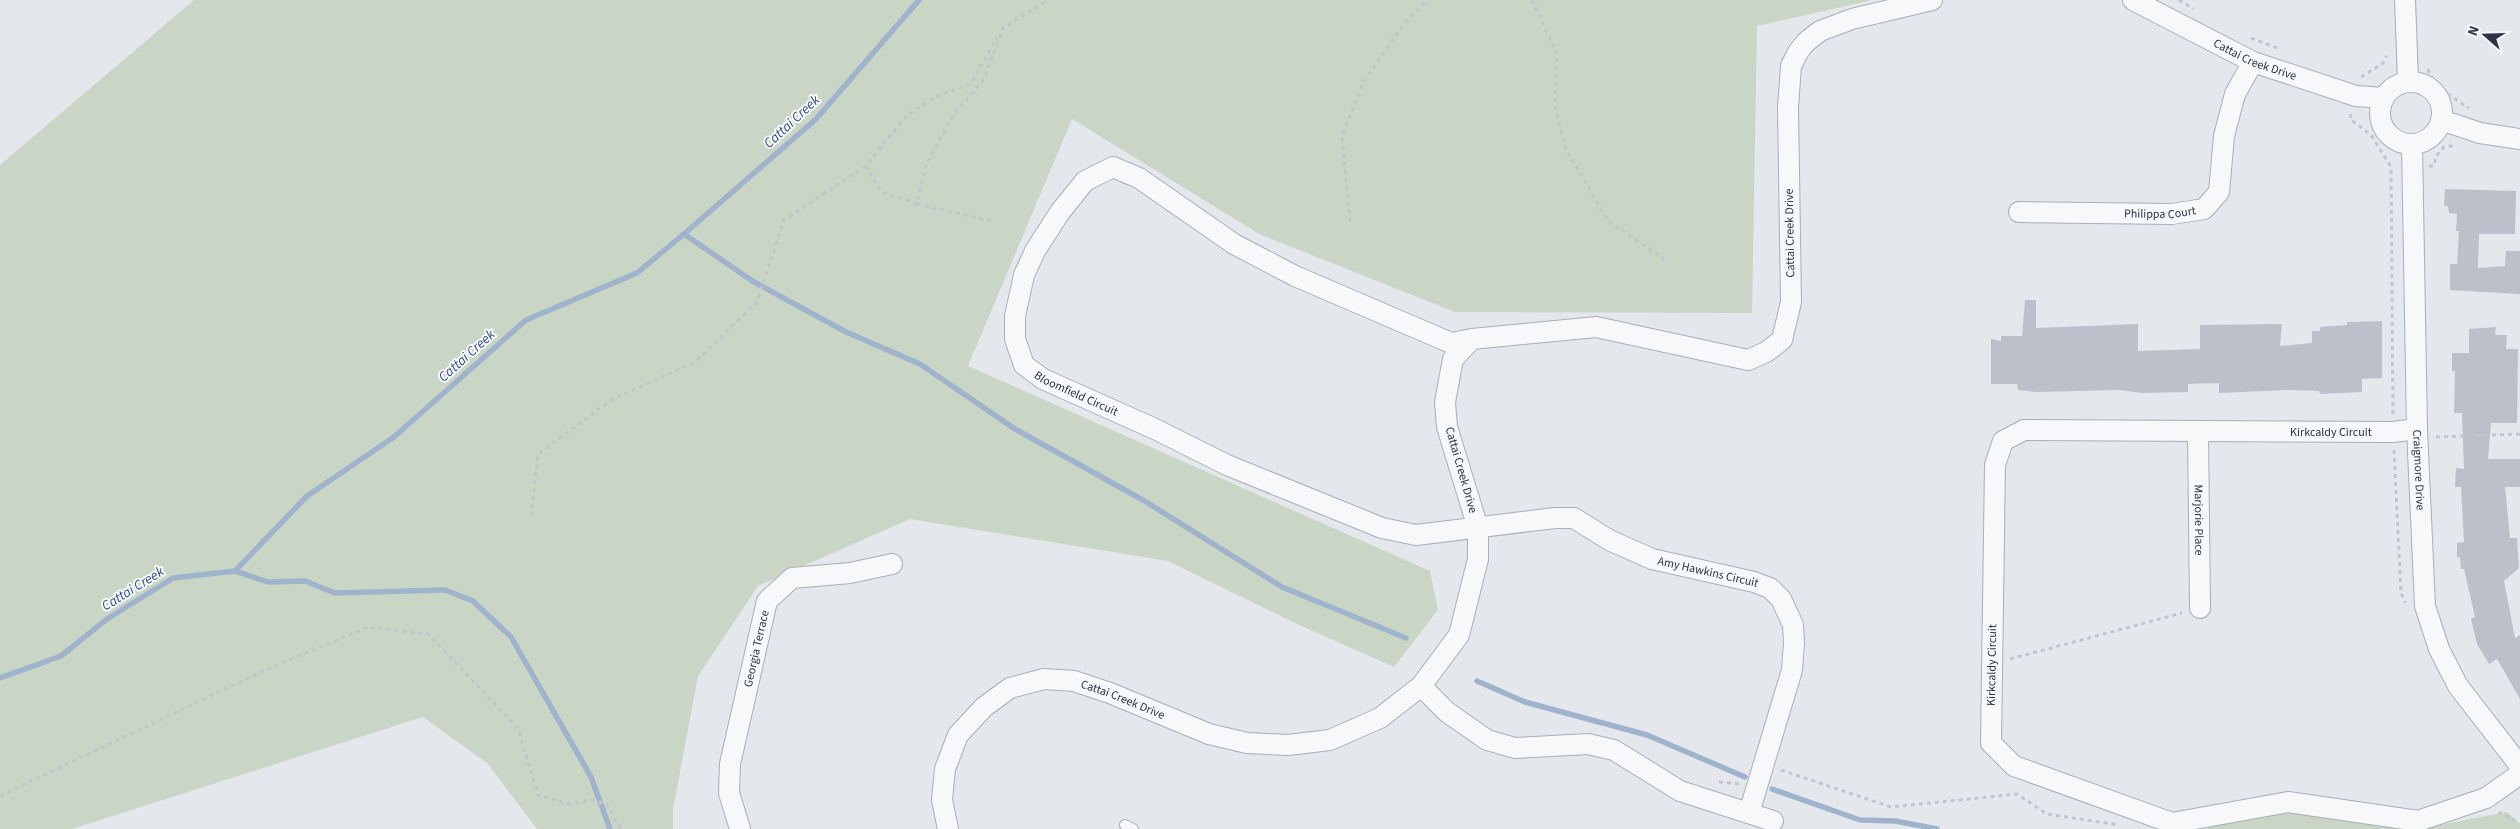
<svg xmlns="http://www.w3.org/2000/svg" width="2520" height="829" viewBox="0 0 2520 829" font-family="'Source Sans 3',sans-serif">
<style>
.green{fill:#c9d6c5}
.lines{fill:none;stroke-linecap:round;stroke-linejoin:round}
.stream{stroke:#9fb4cc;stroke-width:5.5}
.building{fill:#bbc0ca}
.service-casing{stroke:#a9aeb7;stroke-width:12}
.minor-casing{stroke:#a9aeb7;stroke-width:22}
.path{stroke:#c2c5cb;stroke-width:3;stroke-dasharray:4 4;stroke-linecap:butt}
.service{stroke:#f7f8fa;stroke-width:10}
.minor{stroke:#f7f8fa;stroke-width:20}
.labels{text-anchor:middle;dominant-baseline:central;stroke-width:4;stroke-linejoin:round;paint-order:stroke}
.street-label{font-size:12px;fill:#2b3445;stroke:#f4f6f9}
.water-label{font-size:14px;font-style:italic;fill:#34527a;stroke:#f4f6f9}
</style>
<rect width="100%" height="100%" fill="#e4e7ec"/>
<g class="green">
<polygon points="194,0 1872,0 1757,26 1752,313 1455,312 1261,235 1072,119 968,366 1430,571 1438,610 1394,667 1297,624 1168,561 910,519 758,586 698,676 673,809 673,829 537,829 488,764 423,717 72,829 0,829 0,165"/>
<polygon points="2309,810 2424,828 2507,812 2520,824 2520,829 2208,829 2208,824"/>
</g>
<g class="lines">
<g class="stream">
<polyline points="684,234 754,282 846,332 920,364 1015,429 1143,500 1282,587 1406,638"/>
<polyline points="235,571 268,582 305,581 335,593 445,590 473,601 511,637 591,777 610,829"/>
<polyline points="0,678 61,656 107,619 173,578 235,571 307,496 394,437 526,320 637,273 684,234 816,119 919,0"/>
<polyline points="1477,681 1525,702 1647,735 1745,777"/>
<polyline points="1772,789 1860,820 1895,821 1937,829"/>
</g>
</g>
<g class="building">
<polygon points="2445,189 2516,191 2515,234 2479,234 2478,268 2505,266 2506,251 2520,251 2520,294 2450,290 2450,264 2457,264 2459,231 2456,231 2457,214 2449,213 2448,206 2444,206"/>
<polygon points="2025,300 2036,300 2036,328 2138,324 2138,351 2200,349 2200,325 2282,324 2280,346 2312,343 2312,331 2320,331 2320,327 2347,325 2347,322 2382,321 2382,378 2362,379 2362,392 2320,394 2319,391 2289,390 2219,393 2219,383 2188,384 2188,392 2142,393 2119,390 2037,392 2018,390 2017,384 1991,384 1991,339 2001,341 2001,336 2022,336"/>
<polygon points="2496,327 2495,335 2507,335 2506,349 2518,349 2517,423 2491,423 2488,459 2520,459 2520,487 2505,487 2510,538 2517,538 2519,568 2504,581 2515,638 2520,635 2520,699 2497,659 2489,664 2477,644 2471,619 2475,617 2464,569 2461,569 2460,557 2457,557 2457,543 2464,542 2461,487 2455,487 2456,468 2464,469 2462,413 2454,413 2455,371 2452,371 2452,353 2469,353 2469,329"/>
</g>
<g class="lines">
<g class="service-casing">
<polyline id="service" points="1125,825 1133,829"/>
</g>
<g class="minor-casing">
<g id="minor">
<path id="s1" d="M 2133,0 L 2253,62 L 2356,96 L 2384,98"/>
<polyline points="2405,0 2408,81"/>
<circle cx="2411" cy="113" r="31"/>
<polyline points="2441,120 2480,133 2520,139"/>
<path id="s2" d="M 2412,145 L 2417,429 L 2425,606 L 2439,649 L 2458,686 L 2520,766"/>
<path id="s3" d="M 2019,212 L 2172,214 L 2204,209 L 2219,192 L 2224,136 L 2235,94 L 2253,62"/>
<path id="s4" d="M 1472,339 L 1451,343 L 1295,276 L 1234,244 L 1139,178 L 1113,167 L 1085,181 L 1060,212 L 1035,251 L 1024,275 L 1015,316 L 1015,339 L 1024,365 L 1043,379 L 1155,429 L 1227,465 L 1382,528 L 1416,535 L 1555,518 L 1574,518 L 1609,540 L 1652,559 L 1754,582 L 1770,588 L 1781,599 L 1793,625 L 1794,643 L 1792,670 L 1749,813"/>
<polyline points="2417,429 2393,432 2024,430 2003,441 1995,465 1991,743 2014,766 2172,823 2288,802 2418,821 2486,798 2520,774"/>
<path id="s5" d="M 2198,431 L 2200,608"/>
<polyline points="1421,686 1447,712 1487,740 1515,748 1588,744 1614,750 1680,791 1773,821"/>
<path id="s6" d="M 740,829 L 729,793 L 730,764 L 767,601 L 792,578 L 850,573 L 892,564"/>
<path id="s7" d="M 948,829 L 942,800 L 945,769 L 958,735 L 984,707 L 1010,688 L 1044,679 L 1074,681 L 1110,693 L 1209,734 L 1247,743 L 1288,745 L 1330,740 L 1380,718 L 1421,686 L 1459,635 L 1478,559 L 1478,528 L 1447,427 L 1445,402 L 1453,359 L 1472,339 L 1596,327 L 1748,360 L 1766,352 L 1782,340 L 1791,302 L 1788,107 L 1791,66 L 1798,52 L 1806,42 L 1820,31 L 1852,19 L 1932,0"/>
</g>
</g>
<g class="path">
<polyline points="1532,0 1557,54 1555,107 1566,149 1608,221 1667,261"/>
<polyline points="2179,0 2194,9"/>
<polyline points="2251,38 2277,48"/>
<path d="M 2428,69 C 2435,88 2452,97 2469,108"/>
<polyline points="2361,77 2383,63 2387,56"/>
<polyline points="2351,114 2350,119 2371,135 2391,167 2393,414"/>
<polyline points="2429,166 2434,166 2436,156 2444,147 2456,145"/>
<polyline points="917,204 880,191 866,166 904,118 935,97 971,84 997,37"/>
<polyline points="991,221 917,204 926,165 953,116 984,79 1003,28 1048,0"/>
<polyline points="1350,221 1342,136 1363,83 1403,25 1427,0"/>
<polyline points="2436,437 2520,434"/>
<polyline points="2394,450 2401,593 2405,603"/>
<polyline points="531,516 538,454 613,399 695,362 757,302 784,220 866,166"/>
<polyline points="2010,659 2182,613"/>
<polyline points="1781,770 1891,807 2017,794 2047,814 2119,825"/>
<polyline points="1719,782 1740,784"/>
<polyline points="0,796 263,671 368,627 428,634 518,728 538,795 568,804 594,800 607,805 621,829"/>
<polyline points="2498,814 2501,813 2520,823"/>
</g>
<use href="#service" class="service"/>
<use href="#minor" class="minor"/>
</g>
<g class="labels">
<g class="street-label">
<text stroke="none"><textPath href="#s1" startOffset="136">Cattai Creek Drive</textPath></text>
<text stroke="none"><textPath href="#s3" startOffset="141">Philippa Court</textPath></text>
<text transform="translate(1790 233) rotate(-91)">Cattai Creek Drive</text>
<text stroke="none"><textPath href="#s4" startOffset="700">Bloomfield Circuit</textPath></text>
<text x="2331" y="432">Kirkcaldy Circuit</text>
<text transform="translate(1461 470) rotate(74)">Cattai Creek Drive</text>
<text stroke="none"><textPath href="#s2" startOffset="325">Craigmore Drive</textPath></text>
<text stroke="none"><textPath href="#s5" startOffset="89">Marjorie Place</textPath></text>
<text stroke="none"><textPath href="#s4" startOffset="1374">Amy Hawkins Circuit</textPath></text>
<text stroke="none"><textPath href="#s6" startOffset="185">Georgia Terrace</textPath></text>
<text transform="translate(1992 665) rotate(-89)">Kirkcaldy Circuit</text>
<text stroke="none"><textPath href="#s7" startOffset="285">Cattai Creek Drive</textPath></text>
</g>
<g class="water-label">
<text transform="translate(792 122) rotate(-43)">Cattai Creek</text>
<text transform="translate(467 356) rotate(-42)">Cattai Creek</text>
<text transform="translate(133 589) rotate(-32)">Cattai Creek</text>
</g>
</g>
<g transform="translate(2485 35) rotate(290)" stroke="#f4f6f9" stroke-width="4" paint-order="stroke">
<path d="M0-4L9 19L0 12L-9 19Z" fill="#2b3445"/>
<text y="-8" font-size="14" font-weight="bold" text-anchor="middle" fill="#2b3445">N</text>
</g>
</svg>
